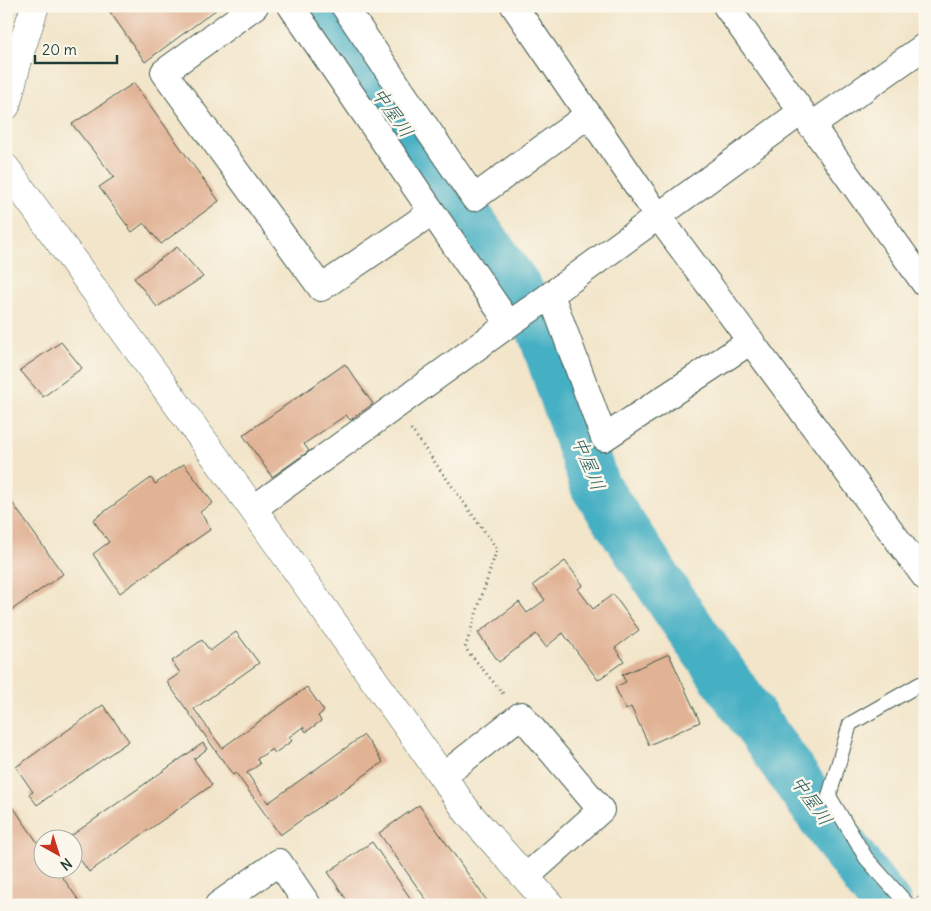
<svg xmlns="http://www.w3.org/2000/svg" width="931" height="911" viewBox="0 0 931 911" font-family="Delius,'Klee One',sans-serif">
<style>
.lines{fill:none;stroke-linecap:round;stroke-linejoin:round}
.river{stroke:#45afc3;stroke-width:50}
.building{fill:#e1b294}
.service-casing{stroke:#3f564a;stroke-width:16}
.minor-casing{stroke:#3f564a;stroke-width:28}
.tertiary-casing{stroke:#3f564a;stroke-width:29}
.trunk-casing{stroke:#3f564a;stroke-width:29}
.path{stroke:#3f564a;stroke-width:3;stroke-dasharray:1 4;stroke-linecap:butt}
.service{stroke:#fff;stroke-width:14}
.minor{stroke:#fff;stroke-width:26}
.tertiary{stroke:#fff;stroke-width:28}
.trunk{stroke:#fff;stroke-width:28}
.labels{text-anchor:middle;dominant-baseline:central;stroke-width:5;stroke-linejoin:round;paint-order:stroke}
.water-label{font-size:19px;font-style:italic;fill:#2a5f5f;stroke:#fbf7ec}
</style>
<rect width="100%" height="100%" fill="#fbf7ec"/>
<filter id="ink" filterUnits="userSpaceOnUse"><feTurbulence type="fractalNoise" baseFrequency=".02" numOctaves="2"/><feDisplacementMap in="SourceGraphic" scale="10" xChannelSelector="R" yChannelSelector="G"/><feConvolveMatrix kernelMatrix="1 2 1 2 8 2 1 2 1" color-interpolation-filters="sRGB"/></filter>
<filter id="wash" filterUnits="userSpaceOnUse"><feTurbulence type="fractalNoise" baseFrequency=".0096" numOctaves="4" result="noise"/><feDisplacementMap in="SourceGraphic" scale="20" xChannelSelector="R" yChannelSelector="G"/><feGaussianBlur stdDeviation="1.12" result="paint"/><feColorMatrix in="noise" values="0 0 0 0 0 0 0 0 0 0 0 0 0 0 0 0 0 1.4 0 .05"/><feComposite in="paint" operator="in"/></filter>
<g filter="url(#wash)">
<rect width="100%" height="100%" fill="#f2e5c9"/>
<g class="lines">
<polyline class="river" points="319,6 338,32 515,285 542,331 595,486 678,611 844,848 887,905"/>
</g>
<g id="blocks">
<g class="building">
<polygon points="106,6 221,6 145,62"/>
<polygon points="134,83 219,201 161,244 144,223 132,232 99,187 114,177 72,124"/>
<polygon points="177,247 203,277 157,307 134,278"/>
<polygon points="61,342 82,368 43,397 20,370"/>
<polygon points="345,364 373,404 350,420 346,415 304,444 309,451 272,477 243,435"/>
<polygon points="184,464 213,503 200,512 211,529 120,593 93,554 109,542 93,520 151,478 155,484"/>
<polygon points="6,494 63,574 6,614"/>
<polygon points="565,561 583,585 578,589 593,609 613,594 639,630 615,648 624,661 598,680 563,633 546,647 536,634 499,662 478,633 519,602 527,613 545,600 533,585"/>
<polygon points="236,632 259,663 194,709 222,748 307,687 324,711 318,716 321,721 306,732 303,727 289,737 292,741 275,753 272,749 257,759 260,764 247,773 268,803 364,735 383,762 280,835 236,773 233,775 167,682 180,673 172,661 202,640 210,651"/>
<polygon points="669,654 700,722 649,745 631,707 626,710 615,687 626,682 622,675"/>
<polygon points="103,705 129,741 37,805 29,794 33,792 16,767"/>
<polygon points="203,743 207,749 194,759 212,785 89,872 72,848 72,838 68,838"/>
<polygon points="419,805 490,905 430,905 379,833"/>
<polygon points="13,807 42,849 42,868 56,868 82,905 6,905 6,811"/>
<polygon points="372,842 415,905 361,905 360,902 356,905 350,905 328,872"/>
</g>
</g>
</g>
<g filter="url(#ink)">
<use href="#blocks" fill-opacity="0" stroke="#3f564a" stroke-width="1"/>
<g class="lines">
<g class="service-casing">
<g id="service">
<polyline points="908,905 866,858 829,796 850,724 920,684 925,683"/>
<polyline points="920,905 925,902"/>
</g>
</g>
<g class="minor-casing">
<g id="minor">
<polyline points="255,6 164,72 321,288 432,212"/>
<polyline points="291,6 509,324"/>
<polyline points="344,6 474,198 588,115"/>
<polyline points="514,6 658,216 925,577"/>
<polyline points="726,6 925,284"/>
<polyline points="811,126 925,46"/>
<polyline points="551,295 604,438 751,341"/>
<polyline points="253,509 509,324 538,304 801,112"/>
<polyline points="443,776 521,715 601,810 526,877"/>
<polyline points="218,905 279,862 308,905"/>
</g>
</g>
<g class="tertiary-casing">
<polyline id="tertiary" points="6,168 253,509 469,814 550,905"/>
</g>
<g class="trunk-casing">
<polyline id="trunk" points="6,106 19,56 35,6"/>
</g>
<polyline class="path" points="411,429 497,549 465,648 505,696"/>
<use href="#service" class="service"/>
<use href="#minor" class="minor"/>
<use href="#tertiary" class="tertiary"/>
<use href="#trunk" class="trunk"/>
</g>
</g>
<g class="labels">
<g class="water-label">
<text transform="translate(393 112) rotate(55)">中屋川</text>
<text transform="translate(589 463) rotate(68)">中屋川</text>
<text transform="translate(812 800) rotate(55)">中屋川</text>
</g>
</g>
<rect width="931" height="911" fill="none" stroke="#fbf7ec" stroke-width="25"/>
<g transform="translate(58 854) rotate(141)"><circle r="24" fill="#fbf7ec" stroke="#a3ada2"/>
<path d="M0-4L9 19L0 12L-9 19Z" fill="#c8321e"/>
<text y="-8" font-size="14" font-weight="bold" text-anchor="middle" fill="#1f3d34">N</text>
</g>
<path d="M35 55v8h82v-8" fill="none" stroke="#1f3d34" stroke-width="2.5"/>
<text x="42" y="55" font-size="15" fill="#1f3d34" stroke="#fbf7ec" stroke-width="4" paint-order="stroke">20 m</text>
</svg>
